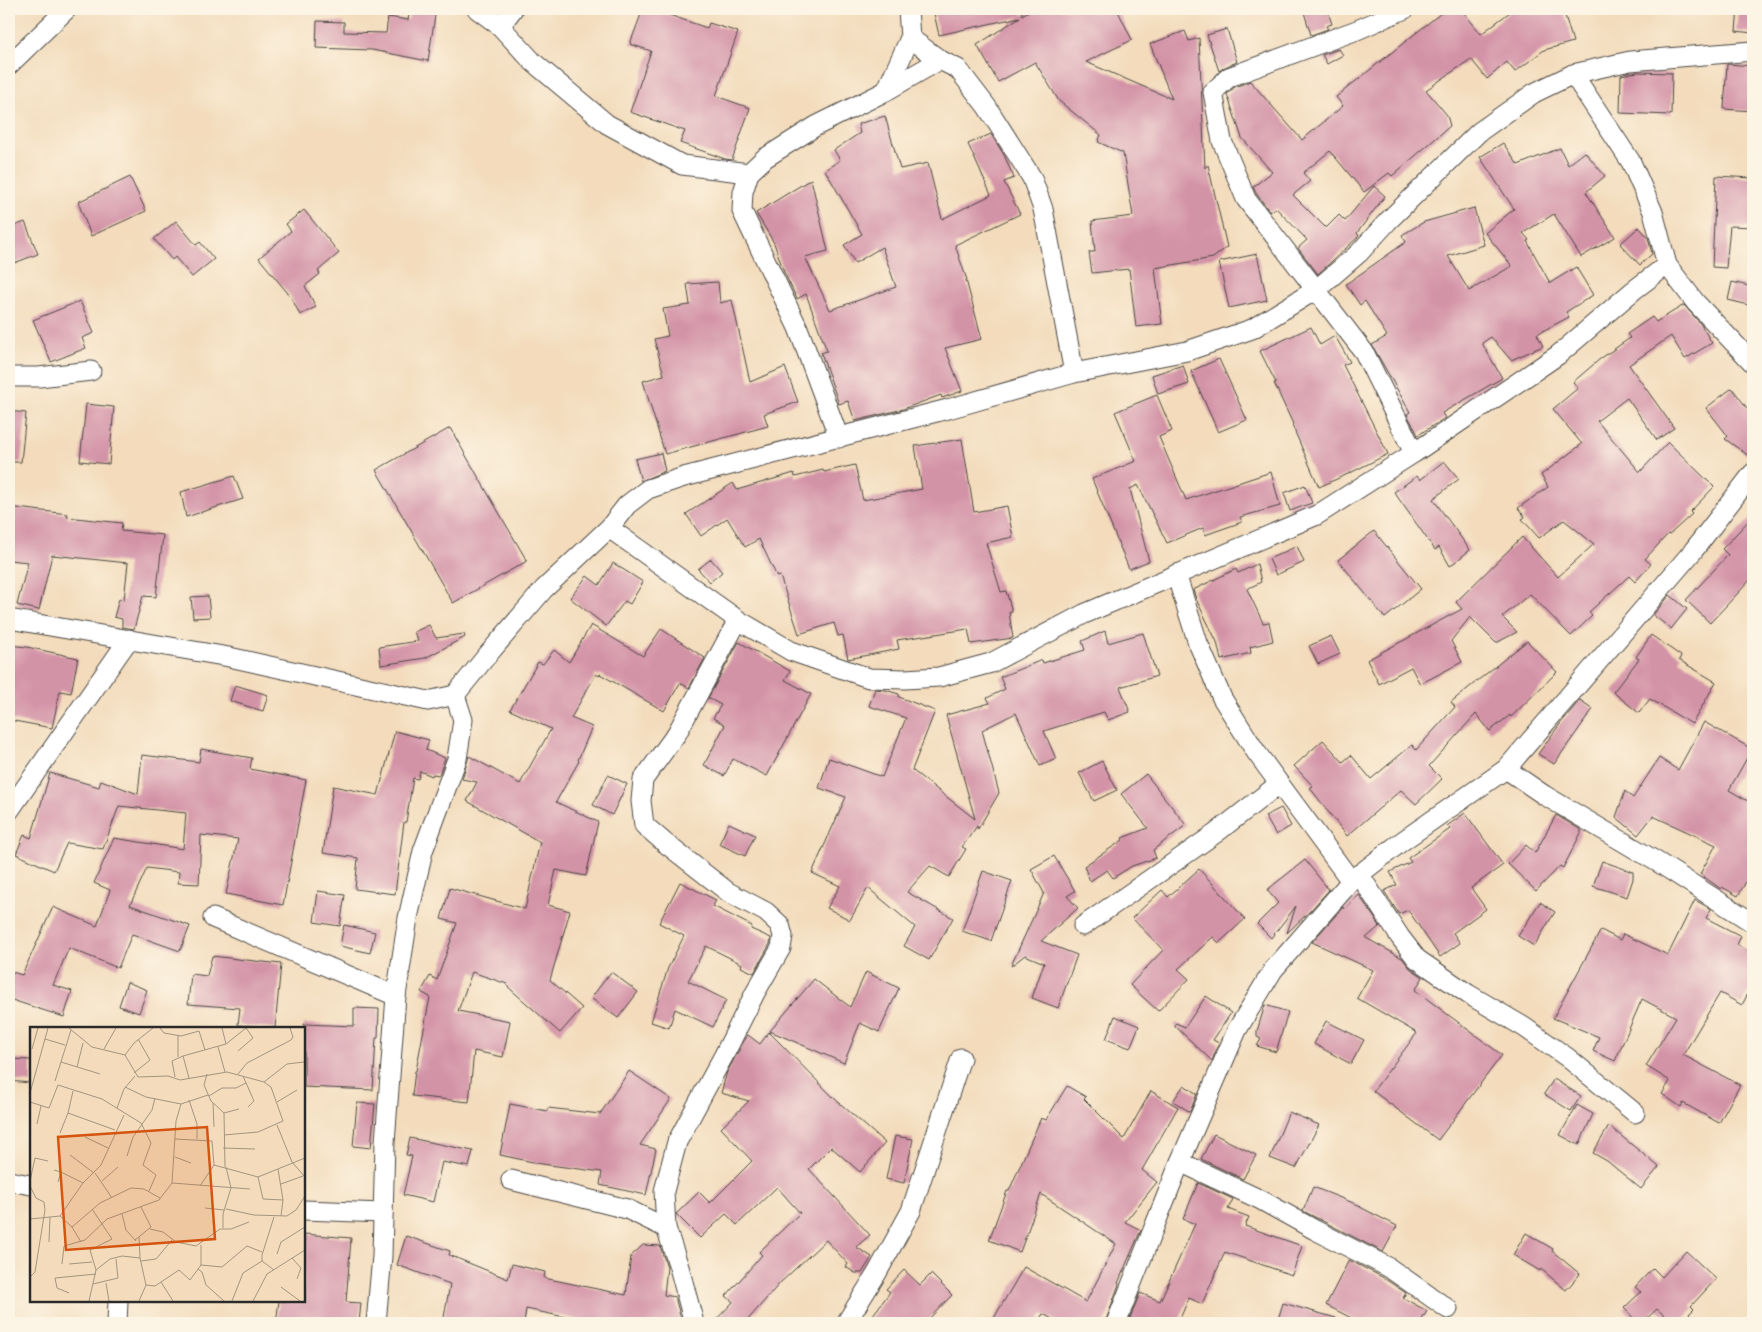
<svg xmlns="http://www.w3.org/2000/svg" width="1762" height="1332" viewBox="0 0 1762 1332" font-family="Mynerve,sans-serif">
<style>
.building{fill:#d393a7}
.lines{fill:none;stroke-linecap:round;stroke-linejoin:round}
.street-casing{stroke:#494541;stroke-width:21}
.street{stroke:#fff;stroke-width:19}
.inset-road{fill:none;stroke:#a39581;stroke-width:1}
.view{fill:#d5540f;fill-opacity:0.15;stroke:#d5540f;stroke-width:2.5}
.inset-edge{fill:none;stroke:#2b2b2b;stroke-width:2.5}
</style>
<rect width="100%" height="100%" fill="#fcf5e5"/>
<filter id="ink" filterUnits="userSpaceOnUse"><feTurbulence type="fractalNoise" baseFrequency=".02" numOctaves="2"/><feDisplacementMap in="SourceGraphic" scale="10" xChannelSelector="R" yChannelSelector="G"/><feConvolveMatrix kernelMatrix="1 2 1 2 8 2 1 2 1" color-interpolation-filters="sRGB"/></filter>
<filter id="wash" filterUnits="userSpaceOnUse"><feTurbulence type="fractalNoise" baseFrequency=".0096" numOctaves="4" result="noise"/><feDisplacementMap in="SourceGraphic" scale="20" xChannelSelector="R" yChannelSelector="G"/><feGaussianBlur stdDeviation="1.12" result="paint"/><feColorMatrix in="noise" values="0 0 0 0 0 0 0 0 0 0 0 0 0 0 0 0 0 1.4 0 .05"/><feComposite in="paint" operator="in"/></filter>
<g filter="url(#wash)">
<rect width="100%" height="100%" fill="#f3dbbb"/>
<g id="blocks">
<g class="building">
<polygon points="410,9 436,9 428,61 372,50 316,48 317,21 344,22 344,32 386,33 388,17 408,20"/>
<polygon points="643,9 652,9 707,28 709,23 738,32 716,96 750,108 732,160 725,159 680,143 685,131 630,112 651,51 630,44"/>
<polygon points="933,9 1022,9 1022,15 1032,9 1117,9 1132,40 1086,62 1172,99 1150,44 1185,31 1189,41 1199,38 1205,168 1208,165 1227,247 1213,258 1155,268 1162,324 1136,327 1129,269 1092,273 1089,252 1095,252 1092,221 1133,216 1123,153 1098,142 1101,135 1059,101 1035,62 998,82 977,45 1020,17 939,35"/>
<polygon points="1303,9 1327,9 1332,24 1326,26 1328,29 1311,35"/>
<polygon points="1446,9 1461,9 1481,34 1514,9 1563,9 1573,42 1544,50 1515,72 1507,62 1487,79 1471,59 1426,90 1447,115 1450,126 1392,176 1389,173 1364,192 1330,151 1303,173 1310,181 1293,195 1326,228 1339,215 1345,221 1374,186 1385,196 1357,233 1359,236 1318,274 1298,248 1307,240 1276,208 1270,212 1256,193 1253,187 1272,172 1242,138 1227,94 1235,87 1250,81 1302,140 1343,106 1336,97"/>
<polygon points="1738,9 1753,9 1753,33 1736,31"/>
<polygon points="1227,29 1237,62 1225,67 1219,71 1207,35"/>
<polygon points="1339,49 1343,55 1327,64 1322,55"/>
<polygon points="1727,64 1753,66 1753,111 1724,109"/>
<polygon points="1637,72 1672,73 1671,115 1620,113 1621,75"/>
<polygon points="885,116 900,169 928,163 942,219 991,195 968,144 991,134 1004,155 1014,178 1004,182 1020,214 955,245 967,280 966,280 982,339 945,348 962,391 942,398 941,395 903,409 855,421 848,401 839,404 821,353 827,351 806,294 797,299 784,272 774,243 756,213 811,179 828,251 805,257 830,310 896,287 882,247 855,263 844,245 862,234 825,170 840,160 834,150 860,133 858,124"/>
<polygon points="1503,143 1518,165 1560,148 1568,165 1585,152 1605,176 1586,192 1615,237 1581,257 1554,214 1523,233 1529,240 1527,241 1550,283 1576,267 1593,295 1566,312 1569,317 1537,334 1543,346 1511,360 1491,337 1482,343 1502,378 1442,413 1445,418 1418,435 1407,414 1410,412 1372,345 1387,336 1365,301 1360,305 1346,284 1406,242 1402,235 1424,222 1474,208 1484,245 1448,256 1469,291 1512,266 1485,233 1514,209 1480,157"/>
<polygon points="1716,176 1753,178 1753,227 1730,226 1726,268 1712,267"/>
<polygon points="130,177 146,211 91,236 78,202"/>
<polygon points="304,210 339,253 318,271 320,274 305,286 316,307 300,315 291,297 259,258 291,231 286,224"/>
<polygon points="176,221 196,245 200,242 214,259 192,277 175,257 172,260 154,239"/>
<polygon points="25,222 38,254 9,265 9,228"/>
<polygon points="1639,227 1648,237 1652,254 1640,265 1620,244"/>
<polygon points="1257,254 1267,300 1229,308 1219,262"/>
<polygon points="718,282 720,303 732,300 750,382 785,367 798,402 764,414 768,426 665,454 643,381 664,375 654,339 668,336 663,309 690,305 687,284"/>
<polygon points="1732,282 1753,287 1753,306 1728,300"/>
<polygon points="80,301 94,333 82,338 86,348 51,362 33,320"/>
<polygon points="1684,305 1700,323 1712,343 1685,359 1671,336 1629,365 1674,428 1657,440 1627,398 1597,421 1640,472 1668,442 1714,487 1690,512 1692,514 1669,535 1668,534 1645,559 1651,564 1635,582 1629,576 1589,612 1592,616 1571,636 1530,594 1502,617 1517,632 1496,643 1470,617 1451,641 1462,662 1420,684 1411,667 1379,684 1367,660 1462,609 1456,602 1522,537 1558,577 1594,544 1564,520 1539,538 1522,519 1525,517 1518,508 1548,487 1541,475 1582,444 1553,409 1578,388 1573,382 1600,359 1630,338 1627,334 1652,317 1656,322"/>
<polygon points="1311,327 1320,345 1335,336 1350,362 1343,365 1388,454 1350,473 1319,487 1292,425 1293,424 1274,383 1276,383 1260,351"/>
<polygon points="1219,359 1247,420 1218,432 1191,371"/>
<polygon points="1183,365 1189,384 1158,394 1152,375"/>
<polygon points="1732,388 1753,416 1753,459 1725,439 1728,436 1706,408"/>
<polygon points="1157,395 1172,431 1159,437 1186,500 1271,472 1280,506 1240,517 1242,522 1205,535 1203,528 1167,543 1138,485 1130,489 1149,561 1129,569 1092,479 1136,461 1115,412"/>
<polygon points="86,404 114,407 109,464 80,461"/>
<polygon points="9,411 26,413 21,462 9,462"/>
<polygon points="450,428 527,561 453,603 376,470"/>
<polygon points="962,439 974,512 1007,506 1013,537 986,543 1001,592 1006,591 1012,611 1009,612 1013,638 971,644 968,629 897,640 899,649 848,659 843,635 838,636 834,623 799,634 780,576 777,577 759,539 745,547 727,518 701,536 686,514 733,483 737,490 794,473 795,477 823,470 824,472 855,465 863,500 922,489 915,446"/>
<polygon points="661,453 665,471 641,481 635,459"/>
<polygon points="1444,461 1459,479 1433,499 1470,550 1450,566 1439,547 1435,550 1394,492 1417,476 1420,480"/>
<polygon points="234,476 243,499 186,517 181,492"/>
<polygon points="1305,485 1312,503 1290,511 1284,493"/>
<polygon points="9,507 68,514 67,517 122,523 121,531 163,535 156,597 143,596 134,629 122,627 122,619 114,617 119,599 124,600 128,563 52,555 39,610 17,605 28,562 9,560"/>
<polygon points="1753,516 1753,577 1710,623 1686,600 1728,555 1722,549"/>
<polygon points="1374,531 1421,589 1385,618 1338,560"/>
<polygon points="1297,546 1304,562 1276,575 1269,559"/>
<polygon points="711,559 722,572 710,582 698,569"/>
<polygon points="613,563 643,582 630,604 625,601 606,626 570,598 587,576 599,585"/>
<polygon points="1257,564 1261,582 1247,589 1263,623 1269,622 1273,641 1250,647 1251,653 1221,660 1217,642 1196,599 1193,590 1236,569 1238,573"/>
<polygon points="1670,595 1687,609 1671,629 1653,615"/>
<polygon points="208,596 210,617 193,618 191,597"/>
<polygon points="429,625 436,638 464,634 465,637 425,658 381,665 379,647 418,641 414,632"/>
<polygon points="591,625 643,656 661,629 705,658 689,688 680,683 664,711 600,674 599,676 596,674 571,718 592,727 578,760 579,761 556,802 598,822 586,876 556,870 548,905 570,911 550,980 582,1008 560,1033 507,986 507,984 472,972 458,1011 510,1021 503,1057 474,1051 469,1102 412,1096 415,1071 416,1071 430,997 421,992 430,976 437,980 457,923 441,919 450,888 525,909 540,842 467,801 477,782 462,779 469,756 520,784 551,729 510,710 538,662 543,664 554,650 569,662"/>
<polygon points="1105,631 1108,643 1143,633 1157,676 1120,687 1130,712 1108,720 1104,712 1044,731 1056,759 1040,766 1016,713 982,730 999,793 978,829 977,826 962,847 966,849 949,877 930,866 907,892 953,918 929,960 904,946 915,927 868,888 850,920 827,908 840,886 812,873 846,797 819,788 829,758 882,777 906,718 869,706 875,689 885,690 899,694 899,697 935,711 912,770 975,819 946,715 990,703 987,698 1005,689 1000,677 1042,660 1043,663 1085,650 1082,641"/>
<polygon points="1651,635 1681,656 1679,660 1716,682 1692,724 1650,699 1639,713 1613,692 1639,659 1636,657"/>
<polygon points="1331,636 1340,654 1318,664 1309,646"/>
<polygon points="1527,641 1557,672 1511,717 1510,715 1490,731 1476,714 1429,766 1442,779 1416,804 1401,790 1347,836 1310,788 1313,786 1294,766 1323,740 1343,762 1351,755 1371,779 1412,745 1416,750 1455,707 1451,702"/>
<polygon points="739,642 790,671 785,680 811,694 767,776 733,759 724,776 704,765 725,725 713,718 721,705 708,698"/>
<polygon points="9,645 27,647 78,658 71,693 60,691 52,728 9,720"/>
<polygon points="235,685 268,695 263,711 230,701"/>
<polygon points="1580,700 1593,709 1554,764 1538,754 1560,724"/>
<polygon points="1704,722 1752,749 1729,790 1753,804 1753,869 1738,896 1722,887 1721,889 1700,874 1716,845 1653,816 1638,835 1616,817 1625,791 1633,798 1659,758 1678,770"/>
<polygon points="395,731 429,740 426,750 445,758 439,775 433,774 432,776 420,771 418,779 413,778 406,822 404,822 395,894 355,889 358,858 323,853 333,786 378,795"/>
<polygon points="201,749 252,758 250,769 306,780 283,905 226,894 238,839 201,835 199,884 178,883 179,872 147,868 130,905 190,926 180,951 132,934 118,968 69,948 53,985 72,991 64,1017 9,999 9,971 22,975 53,907 97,926 110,890 94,883 114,838 183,849 186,813 119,806 103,849 67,843 54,871 16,854 24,835 31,838 50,773 99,787 101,780 138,794 142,755 199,762"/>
<polygon points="1102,761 1117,790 1094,801 1079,773"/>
<polygon points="1146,774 1186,825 1153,850 1156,858 1132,866 1113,878 1107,870 1090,881 1084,866 1123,840 1122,838 1148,828 1121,794"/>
<polygon points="608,775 627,784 612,815 593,805"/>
<polygon points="1281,808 1291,826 1276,835 1265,816"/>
<polygon points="1465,813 1503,865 1471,888 1486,909 1453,933 1460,943 1440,957 1408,910 1399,914 1384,891 1397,885 1390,872 1411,862 1408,858 1450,829 1447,826"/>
<polygon points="1556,815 1581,830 1581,833 1563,868 1560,866 1536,891 1508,864 1526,845 1535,853"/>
<polygon points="729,823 755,835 745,856 719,844"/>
<polygon points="1054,856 1075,891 1067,896 1078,908 1041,941 1077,955 1058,1008 1032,998 1044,963 1025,955 1011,966 1044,893 1031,869"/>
<polygon points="1305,860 1329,890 1309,912 1287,933 1296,906 1271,938 1257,924 1278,903 1267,890"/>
<polygon points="1602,861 1633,872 1633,879 1627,897 1593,886"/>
<polygon points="1199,869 1245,919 1219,943 1213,937 1178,969 1189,979 1158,1011 1130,985 1163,950 1132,918 1162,890 1168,897"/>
<polygon points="983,871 1012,881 991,941 962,931"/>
<polygon points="680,882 716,900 713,906 752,926 751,929 771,938 770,944 754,973 741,967 742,964 706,946 688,981 726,1000 713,1027 675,1009 669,1028 651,1022 668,968 684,936 659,923"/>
<polygon points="318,891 345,895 340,926 314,922"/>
<polygon points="1359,895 1380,926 1366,938 1402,958 1410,968 1423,977 1415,990 1502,1055 1438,1140 1373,1091 1417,1033 1357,998 1373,970 1312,942 1343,907 1344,909"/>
<polygon points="1695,900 1711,909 1706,918 1741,936 1737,945 1753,954 1753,984 1742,1005 1720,993 1683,1055 1740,1085 1719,1123 1683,1103 1681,1107 1662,1094 1670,1081 1646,1066 1676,1017 1642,999 1615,1061 1593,1051 1599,1037 1553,1018 1601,930 1620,940 1623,934 1668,955"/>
<polygon points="1540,902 1555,912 1534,946 1518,936"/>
<polygon points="344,925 375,932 370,953 340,946"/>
<polygon points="212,956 281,964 275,1028 238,1025 240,1008 188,1004 191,974 207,976"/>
<polygon points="611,972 638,992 618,1018 591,998"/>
<polygon points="866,972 899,988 879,1032 860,1023 844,1063 770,1031 814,979 850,1007"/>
<polygon points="127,982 147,990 139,1013 119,1006"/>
<polygon points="1206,996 1231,1013 1213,1040 1219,1043 1212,1061 1174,1025 1176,1023 1185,1027"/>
<polygon points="1265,1005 1288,1012 1276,1052 1257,1046 1261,1039 1257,1037 1257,1031"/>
<polygon points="354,1008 379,1009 378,1038 376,1038 373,1090 304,1087 304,1024 354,1026"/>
<polygon points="1115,1016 1139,1026 1130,1048 1106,1039"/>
<polygon points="1326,1021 1364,1040 1351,1064 1314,1044"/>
<polygon points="769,1032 834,1098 885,1143 860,1172 831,1147 809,1169 870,1235 856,1247 872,1257 862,1273 855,1273 846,1267 848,1264 826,1240 780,1283 745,1323 713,1323 733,1302 726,1296 762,1255 759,1252 800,1213 777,1187 737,1225 726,1214 700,1238 676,1214 699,1192 710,1203 752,1161 721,1128 749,1101 721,1093 727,1072 744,1041 748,1035 760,1044"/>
<polygon points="9,1059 31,1060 31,1083 9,1081"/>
<polygon points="629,1071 671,1099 640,1145 656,1149 646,1195 600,1185 602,1172 542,1164 500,1155 510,1104 547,1111 548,1108 600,1114"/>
<polygon points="1554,1079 1581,1096 1571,1111 1544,1094"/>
<polygon points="1184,1085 1197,1094 1190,1112 1173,1101"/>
<polygon points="1067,1086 1086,1097 1084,1099 1124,1139 1151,1091 1178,1107 1142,1170 1157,1182 1125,1222 1141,1230 1118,1283 1119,1284 1105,1323 1060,1323 1043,1314 1037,1323 991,1323 1024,1267 1086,1302 1116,1244 1041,1194 1020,1252 989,1240 1007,1191 1009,1191 1041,1118 1046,1120"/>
<polygon points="357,1103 375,1104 371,1148 353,1146"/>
<polygon points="1577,1105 1593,1114 1579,1145 1560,1135"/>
<polygon points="1289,1112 1319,1125 1296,1168 1270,1158"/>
<polygon points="1609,1126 1659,1167 1641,1189 1607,1161 1593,1153"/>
<polygon points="1214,1134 1256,1155 1243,1179 1201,1159"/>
<polygon points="895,1136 913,1139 904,1183 886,1179"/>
<polygon points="410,1138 473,1151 469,1167 442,1162 433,1202 403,1195 412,1156 406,1155"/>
<polygon points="1198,1183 1233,1199 1228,1209 1249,1217 1245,1226 1302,1246 1292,1275 1225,1252 1202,1304 1189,1298 1178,1323 1128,1323 1140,1293 1160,1301 1195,1224 1183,1219"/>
<polygon points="1313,1187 1361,1206 1360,1207 1397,1226 1383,1252 1303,1211"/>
<polygon points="1526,1233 1553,1249 1552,1251 1580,1274 1566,1290 1541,1269 1540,1271 1513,1255"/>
<polygon points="304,1234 351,1238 346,1302 361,1303 359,1323 276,1323 279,1301 304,1301"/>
<polygon points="406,1236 450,1251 449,1255 508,1279 512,1264 545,1272 544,1278 626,1295 631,1256 643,1245 660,1246 667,1267 664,1295 675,1297 682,1323 594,1323 526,1309 524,1323 443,1323 450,1284 397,1265"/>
<polygon points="1686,1251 1716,1279 1691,1306 1694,1309 1680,1323 1673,1323 1657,1309 1642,1323 1638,1323 1624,1308 1641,1292 1635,1287 1653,1268 1662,1277"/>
<polygon points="1349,1260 1382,1277 1406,1293 1403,1298 1427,1311 1420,1323 1361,1323 1326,1305"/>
<polygon points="904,1270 920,1285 931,1274 952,1295 925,1323 867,1323 890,1292 886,1289"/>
<polygon points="1283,1303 1336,1318 1335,1323 1277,1323"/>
</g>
</g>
</g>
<g filter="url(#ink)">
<use href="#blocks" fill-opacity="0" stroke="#494541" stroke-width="1"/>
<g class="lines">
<g class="street-casing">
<g id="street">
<polyline points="477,9 500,26 533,62 607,124 682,165 749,173"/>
<polyline points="1405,9 1357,30 1229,77 1213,92 1222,141 1246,199 1364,352 1414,453"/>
<polyline points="500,26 513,9"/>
<polyline points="910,38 940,60 958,69 987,107 1032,178 1043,209 1074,373"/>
<polyline points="9,65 67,9"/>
<polyline points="1573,74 1631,162 1653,212 1667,265 1696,303 1753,363"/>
<polyline points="886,91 910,38 908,9"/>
<polyline points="9,377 39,377 91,371"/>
<polyline points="839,438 798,328 742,211 743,192 749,173 765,158 816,126 886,91 940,60"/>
<polyline points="609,528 738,620 791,651 869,678 905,679 939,677 991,663 1084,614 1317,515 1414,453 1558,355 1634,290 1667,265"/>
<polyline points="1176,574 1198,643 1222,698 1256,752 1351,881"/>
<polyline points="9,619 229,657 428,701 455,695 485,658 544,589 609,528 627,505 648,489 684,477 948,409 1074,373 1187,351 1252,329 1317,289 1359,253 1388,221 1479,132 1534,93 1573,74 1630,61 1753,51"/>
<polyline points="1506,769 1544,795 1659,863 1750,921"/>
<polyline points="9,811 129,639"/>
<polyline points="1359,874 1400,937 1417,959 1468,994 1524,1027 1568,1058 1635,1113"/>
<polyline points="213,918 396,996"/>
<polyline points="1083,926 1216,833 1279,784"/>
<polyline points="1180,1162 1261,1200 1315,1230 1388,1267 1448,1309"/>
<polyline points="511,1180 627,1209 666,1228"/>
<polyline points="9,1181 31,1185"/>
<polyline points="304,1210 383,1213"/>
<polyline points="117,1323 118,1301"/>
<polyline points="376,1323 382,1256 385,1142 396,996 408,918 423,851 457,759 463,720 455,695"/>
<polyline points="694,1323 679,1267 666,1228 664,1191 677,1142 724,1055 755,993 781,948 783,936 780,925 766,912 728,892 665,843 644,825 641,801 643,780 677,733 738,620"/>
<polyline points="846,1323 877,1273 911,1211 961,1058"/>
<polyline points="1116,1323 1180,1162 1237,1030 1273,970 1351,881 1401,842 1506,769 1693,551 1753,473"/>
</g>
</g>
<use href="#street" class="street"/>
</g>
</g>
<g transform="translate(30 1027)">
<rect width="275" height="275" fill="#f3dbbb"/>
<path class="inset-road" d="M 39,1 L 62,20 L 95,28 L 108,50 L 138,49 L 150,53 L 197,45 L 234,55 L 257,37 L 274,35M 130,1 L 134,6 L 151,9 L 169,4 L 175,23M 192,1 L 196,17M 15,12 L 35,18M 188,20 L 195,45M 2,22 L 8,1M 74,22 L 86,1M 208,24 L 223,11 L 216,1M 95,28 L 104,16 L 123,1M 148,30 L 148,8M 31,35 L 70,47M 47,40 L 53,16M 104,46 L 120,33 L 108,12M 177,47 L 174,58 L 181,74 L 194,86 L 195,140M 208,47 L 217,36 L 261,13 L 263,10 L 260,1M 213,49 L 224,74 L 218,80M 145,50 L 142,34 L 153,29M 159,51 L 153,29 L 196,17 L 216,1M 25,54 L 41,3M 95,60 L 116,70 L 151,77M 43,64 L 38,86 L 85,103M 0,66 L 18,1M 179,69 L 192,61 L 206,61 L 216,56M 159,73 L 167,97 L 167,112M 0,75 L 19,81 L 28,58 L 72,72 L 111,96 L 121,116 L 113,138 L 126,148 L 119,164M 247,75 L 267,63M 183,76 L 184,100M 87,81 L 94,62 L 105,49M 194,86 L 209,82M 7,97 L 11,79M 247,98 L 262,135 L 275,150M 30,106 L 38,86M 194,108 L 228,105 L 253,94 L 241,60 L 234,55M 55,110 L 78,121M 145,112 L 182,114 L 184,138 L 170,159M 193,121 L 225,122M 40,128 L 64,146M 97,129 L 103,110 L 122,83 L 125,71M 145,130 L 161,136M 184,138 L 228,150 L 275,131M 248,142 L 253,173 L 251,189M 24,143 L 31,145 L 28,155M 31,145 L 53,156M 65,146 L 82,171M 228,150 L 233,172 L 253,173M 0,154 L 5,131 L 18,134M 72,154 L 88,140M 142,156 L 220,162M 251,157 L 273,149M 0,159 L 6,171 L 14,175 L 15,183 L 5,245 L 0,250M 175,181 L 194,183M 196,182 L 224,188 L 257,189 L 266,183 L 275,169M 92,187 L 96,203 L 106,214M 30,189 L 53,156 L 71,138 L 94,88M 244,190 L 232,228 L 232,234 L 244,243M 0,192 L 30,189 L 42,200 L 51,215M 42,200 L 70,176 L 101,161 L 114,162 L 130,171M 193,201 L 193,187 L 201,161 L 196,140M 120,202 L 133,205 L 146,215 L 166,219 L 190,202 L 201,202 L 219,195M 109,210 L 110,231 L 116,258 L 109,274M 105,213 L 121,200 L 111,180M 19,215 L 20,190M 247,227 L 251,215 L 275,200M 262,231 L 271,241 L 267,252M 111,234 L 126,232 L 142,213M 32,237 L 34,219 L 55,213 L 77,192 L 129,173 L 142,156 L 146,94 L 151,77 L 178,68M 39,237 L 62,235M 171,238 L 192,240 L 217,219 L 232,225M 168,242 L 172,245 L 176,258 L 194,274M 66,243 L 80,232 L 92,229 L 110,231M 131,255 L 143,274M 76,256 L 79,274M 63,257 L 88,251 L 86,232M 116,258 L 125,259 L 149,243 L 160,253 L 171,238 L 171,218M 251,260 L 270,274M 39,266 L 27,261 L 25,251 L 66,247M 59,274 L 66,243 L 60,223 L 82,212 L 62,182M 202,274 L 213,246 L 232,234M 223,274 L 237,247 L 275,223"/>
<path class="view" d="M 177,100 L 185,212 L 36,223 L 28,110 Z"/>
<rect width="275" height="275" class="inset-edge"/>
</g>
<rect width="1762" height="1332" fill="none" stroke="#fcf5e5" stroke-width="30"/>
</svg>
